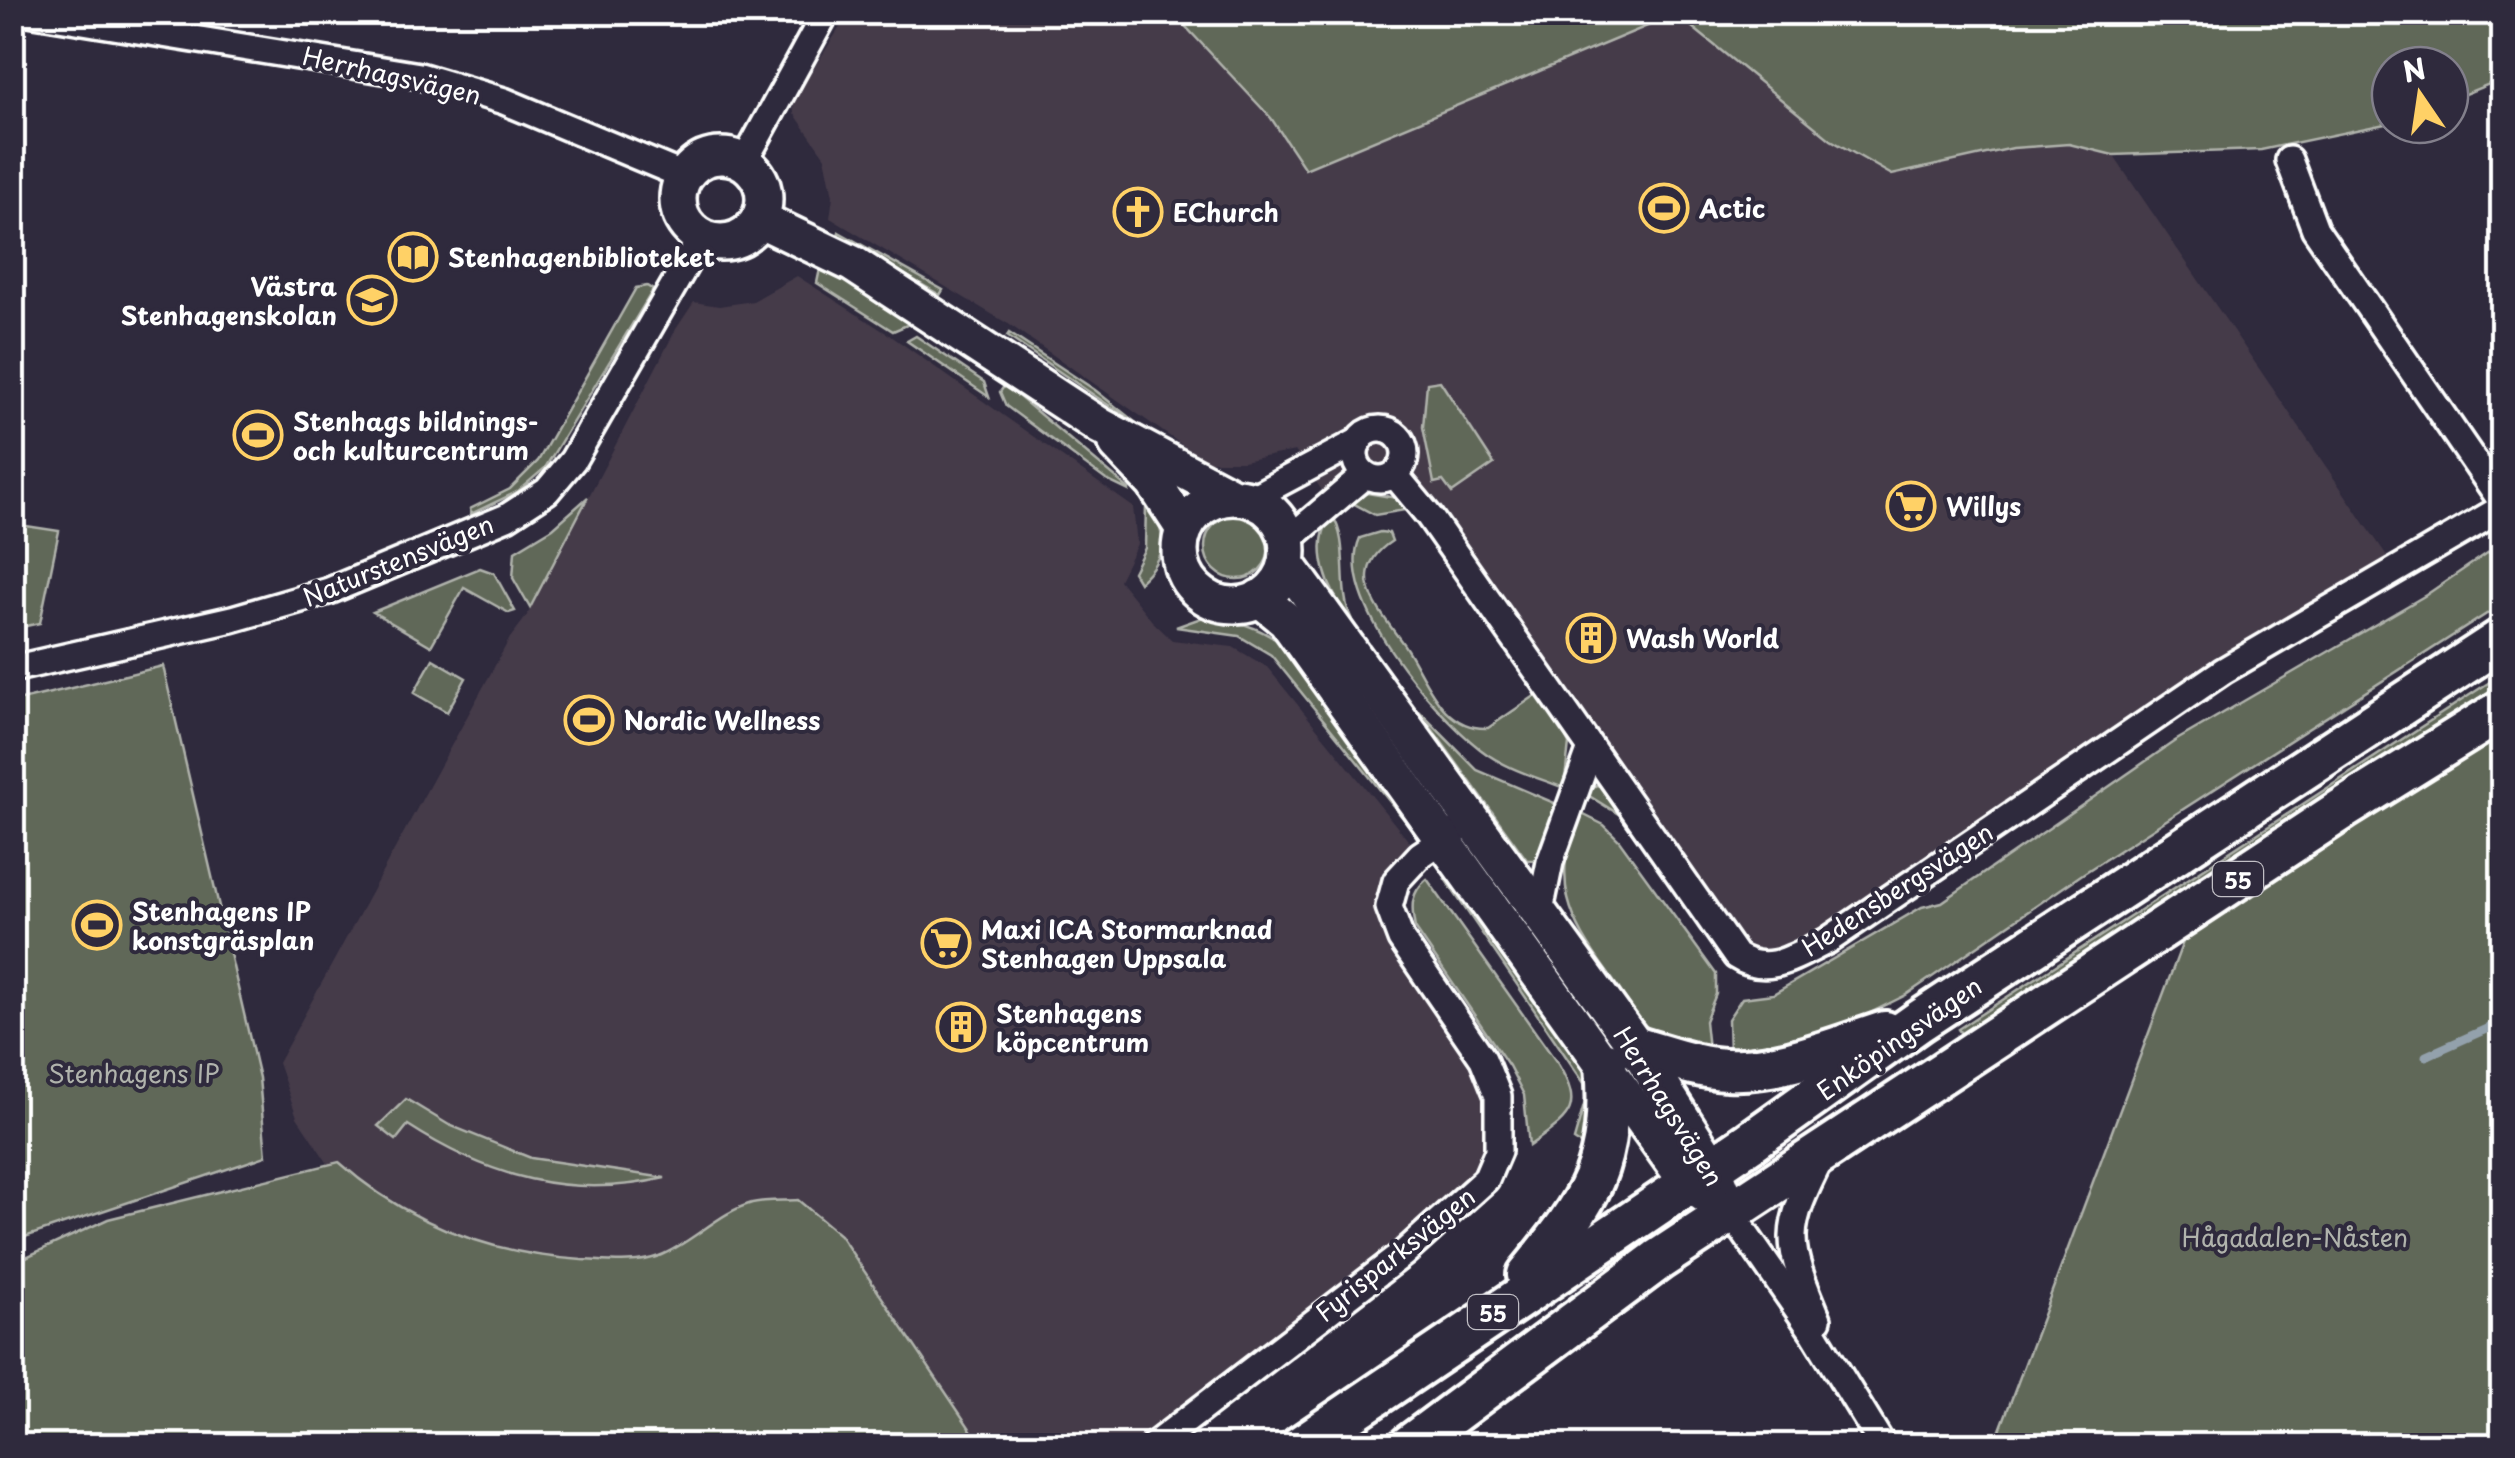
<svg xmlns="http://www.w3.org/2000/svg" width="2515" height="1458" viewBox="0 0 2515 1458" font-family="'Playpen Sans',sans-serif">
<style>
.built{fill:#443a49}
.green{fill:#616759;stroke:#b0b3ac;stroke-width:2.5}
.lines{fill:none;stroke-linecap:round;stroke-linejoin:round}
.stream{stroke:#93a1ac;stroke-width:9}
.street-casing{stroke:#fff;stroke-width:32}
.secondary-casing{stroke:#fff;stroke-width:42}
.primary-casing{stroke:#fff;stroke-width:48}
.street{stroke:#2f2a3d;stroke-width:25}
.secondary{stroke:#2f2a3d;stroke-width:35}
.primary{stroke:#2f2a3d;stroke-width:40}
.labels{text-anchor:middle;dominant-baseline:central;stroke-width:8;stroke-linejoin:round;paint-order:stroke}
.shield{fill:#2f2a3d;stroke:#c1bfc5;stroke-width:2.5}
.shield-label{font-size:22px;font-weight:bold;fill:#fff}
.street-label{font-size:25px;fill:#fff;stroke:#2f2a3d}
.poi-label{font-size:25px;font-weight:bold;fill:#fff;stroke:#2f2a3d;text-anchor:start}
.park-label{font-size:25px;fill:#b0b3ac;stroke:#2f2a3d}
</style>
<rect width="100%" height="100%" fill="#2f2a3d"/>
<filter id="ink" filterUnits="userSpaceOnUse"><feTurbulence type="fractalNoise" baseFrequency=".01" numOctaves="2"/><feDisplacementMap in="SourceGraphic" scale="20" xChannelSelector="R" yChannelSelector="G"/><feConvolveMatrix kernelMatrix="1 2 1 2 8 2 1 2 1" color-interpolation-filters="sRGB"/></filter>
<g filter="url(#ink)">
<g class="built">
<polygon points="849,13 1173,13 1271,118 1305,169 1676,14 1831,140 1892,175 2013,148 2069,144 2113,155 2396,569 1827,941 1752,967 1396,475 1373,478 1329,501 1295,451 1243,461 1205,461 1010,325 830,218 833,196 825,157 794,113 793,101"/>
<polygon points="797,276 894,338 1133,507 1137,544 1119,580 1152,621 1172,640 1233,647 1267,667 1420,855 1389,908 1498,1096 1486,1179 1153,1445 981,1445 840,1235 750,1204 571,1306 444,1339 297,1117 278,1063 510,638 526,617 676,329 694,302 719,306 753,301"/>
</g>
<g class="green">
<polygon points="1173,13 2502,13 2502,79 2450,100 2450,65 2390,65 2390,123 2261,150 2113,155 2069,144 2013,148 1892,175 1831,140 1676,14 1305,169 1271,118"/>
<polygon points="839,232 943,290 940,295 838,236"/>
<polygon points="821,264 914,322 893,331 817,283"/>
<polygon points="647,286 653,290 545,468 517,492 471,514 470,509 510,489 538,461 636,288"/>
<polygon points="1009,333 1095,390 1145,430 1007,336"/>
<polygon points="916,336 984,382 989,397 907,341"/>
<polygon points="1440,381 1494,464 1452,493 1443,481 1434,483 1423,427 1427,383"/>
<polygon points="1005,385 1129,489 1129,491 1106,480 1006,406 1000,392"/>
<polygon points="1367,493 1397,498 1411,509 1375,515 1349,501"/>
<polygon points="588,497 530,608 513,578 515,551 553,528"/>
<path d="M 1146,505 C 1170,532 1166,558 1139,582 L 1133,572 L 1145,548 Z"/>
<path d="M 1332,515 C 1351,545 1336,587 1352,620 C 1328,593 1309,547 1332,515 Z"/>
<circle cx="1237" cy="547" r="32"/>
<polygon points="13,524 59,531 40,623 13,629"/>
<path d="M 1380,532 L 1389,533 L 1392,541 C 1343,573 1380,611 1404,645 C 1426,677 1440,730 1488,728 L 1542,691 L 1569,744 L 1564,788 C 1536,777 1504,768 1480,749 C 1434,713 1333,599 1360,538 Z"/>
<polygon points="2502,543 2502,604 2084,873 1906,995 1828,1034 1729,1056 1728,1019 1742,998 1773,994 1922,907 1942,902 2175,741 2426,595"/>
<polygon points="480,568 494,573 515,611 509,613 464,588 431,646 373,612"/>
<path d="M 1209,615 C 1242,623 1268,629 1292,653 L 1413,824 L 1411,828 L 1271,655 L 1239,636 L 1176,627 Z"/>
<polygon points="433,659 466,678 447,712 414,693"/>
<polygon points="163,666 259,1078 266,1156 13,1241 13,702"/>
<polygon points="2502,674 2502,693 1967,1043 1958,1029"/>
<polygon points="1419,711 1477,770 1559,805 1538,860 1527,860"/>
<polygon points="2502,730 2502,1445 1994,1446 2190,923"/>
<polygon points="1596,785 1608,788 1661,864 1655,865 1620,815 1586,794"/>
<path d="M 1578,812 L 1604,825 L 1619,840 L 1716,974 L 1716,994 L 1705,1021 L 1708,1049 L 1656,1034 L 1646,1026 C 1632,1011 1622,992 1610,976 C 1567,917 1552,884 1578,812 Z"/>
<polygon points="1454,874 1591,1070 1595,1154 1574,1140 1586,1098 1584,1083 1445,879"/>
<path d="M 1427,879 L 1558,1064 C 1586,1111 1567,1118 1529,1146 L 1524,1095 L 1509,1066 L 1415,928 C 1411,907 1410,893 1427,879 Z"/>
<path d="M 406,1099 L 449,1125 L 531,1158 L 665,1178 C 570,1200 488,1177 408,1125 L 396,1140 L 378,1126 Z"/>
<path d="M 339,1162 C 408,1224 491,1254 582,1260 C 607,1261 635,1265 659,1256 C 691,1244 719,1212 752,1203 C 766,1200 783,1201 798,1200 L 840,1235 L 981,1445 L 13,1445 L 13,1263 L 108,1219 Z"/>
</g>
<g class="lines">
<polyline class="stream" points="2426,1056 2502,1022"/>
<g class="street-casing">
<g id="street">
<polyline points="28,12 420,76 504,101 684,176"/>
<polyline points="2289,160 2315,229 2502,502"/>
<polyline points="744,162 826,12"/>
<circle cx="1380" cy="454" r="25"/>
<path d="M 1395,475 L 1429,516 L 1736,956 C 1768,977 1795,956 1827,941 L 2223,671 L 2502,508"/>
<polyline points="1250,499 1359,441"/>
<polyline points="1288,540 1365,475"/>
<polyline points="12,669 232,619 329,591 507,517 547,491 573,460 701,238"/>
<polyline points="1540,911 1550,862 1590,751"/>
<polyline points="1731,1213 1814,1333 1883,1446"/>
<path d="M 1818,1319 C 1785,1240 1783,1233 1822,1156"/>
<polyline points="1153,1446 1404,1253 1486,1179 1498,1151 1498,1096 1483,1059 1401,939 1389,907 1396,881 1420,855 1456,831"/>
</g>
</g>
<g class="secondary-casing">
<g id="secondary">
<circle cx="721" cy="199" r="43"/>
<polyline points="759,219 853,264 1100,426 1232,496"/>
<polyline points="1117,444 1154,483 1184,529"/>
<circle cx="1234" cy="551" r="54"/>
<polyline points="1287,564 1637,1048 1713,1167 1731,1213"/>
<polyline points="1259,598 1286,620 1688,1183 1711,1199"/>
</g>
</g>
<g class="primary-casing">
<g id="primary">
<path d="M 1637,1048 C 1667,1056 1696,1068 1727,1069 C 1779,1072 1837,1047 1885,1032"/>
<path d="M 1528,1275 C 1591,1198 1614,1166 1606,1063"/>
<polyline points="1301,1446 1750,1142 1918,1022 2502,639"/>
<polyline points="1409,1446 1658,1260 2343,809 2502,710"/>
</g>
</g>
<use href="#street" class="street"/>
<use href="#secondary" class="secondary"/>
<use href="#primary" class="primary"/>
</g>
</g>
<defs>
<g id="stadium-ring" transform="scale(2.5)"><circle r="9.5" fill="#2f2a3d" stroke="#ffd166" stroke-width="1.5"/><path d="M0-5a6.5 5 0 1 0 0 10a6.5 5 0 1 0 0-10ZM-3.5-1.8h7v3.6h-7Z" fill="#ffd166"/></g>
<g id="church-ring" transform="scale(2.5)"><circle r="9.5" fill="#2f2a3d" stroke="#ffd166" stroke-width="1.5"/><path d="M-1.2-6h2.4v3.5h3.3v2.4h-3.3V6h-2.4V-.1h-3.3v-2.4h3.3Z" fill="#ffd166"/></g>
<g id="library-ring" transform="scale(2.5)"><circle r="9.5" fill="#2f2a3d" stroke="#ffd166" stroke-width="1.5"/><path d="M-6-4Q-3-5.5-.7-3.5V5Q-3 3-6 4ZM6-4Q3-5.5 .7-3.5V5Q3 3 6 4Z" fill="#ffd166"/></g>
<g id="school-ring" transform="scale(2.5)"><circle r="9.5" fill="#2f2a3d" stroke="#ffd166" stroke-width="1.5"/><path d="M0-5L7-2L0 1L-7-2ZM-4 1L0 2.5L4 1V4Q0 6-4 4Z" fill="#ffd166"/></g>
<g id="supermarket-ring" transform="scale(2.5)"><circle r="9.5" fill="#2f2a3d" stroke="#ffd166" stroke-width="1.5"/><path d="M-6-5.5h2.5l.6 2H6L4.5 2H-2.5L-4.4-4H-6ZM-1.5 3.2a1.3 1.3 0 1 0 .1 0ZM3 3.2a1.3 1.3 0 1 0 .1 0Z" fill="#ffd166"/></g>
<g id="building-ring" transform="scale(2.5)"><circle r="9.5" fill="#2f2a3d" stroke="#ffd166" stroke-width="1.5"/><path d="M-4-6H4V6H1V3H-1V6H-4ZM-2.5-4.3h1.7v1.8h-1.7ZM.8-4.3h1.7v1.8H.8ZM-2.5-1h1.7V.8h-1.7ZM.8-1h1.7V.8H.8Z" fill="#ffd166"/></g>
</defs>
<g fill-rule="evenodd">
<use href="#stadium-ring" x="1664" y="208"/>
<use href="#church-ring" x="1138" y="212"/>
<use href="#library-ring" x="413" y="257"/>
<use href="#school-ring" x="372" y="300"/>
<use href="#stadium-ring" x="258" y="435"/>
<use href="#supermarket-ring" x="1911" y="506"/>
<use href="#building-ring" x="1591" y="638"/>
<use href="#stadium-ring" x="589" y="720"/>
<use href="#stadium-ring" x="97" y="925"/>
<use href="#supermarket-ring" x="946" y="943"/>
<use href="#building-ring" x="961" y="1027"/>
</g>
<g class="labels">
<g class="shield">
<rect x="2213" y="862" width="50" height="34" rx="8"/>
<rect x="1468" y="1295" width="50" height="34" rx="8"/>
</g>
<g class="shield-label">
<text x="2238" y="879">55</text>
<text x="1493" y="1312">55</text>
</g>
<g class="street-label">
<text transform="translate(392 75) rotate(13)">Herrhagsvägen</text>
<text transform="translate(398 560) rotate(-22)">Naturstensvägen</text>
<text transform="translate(1897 889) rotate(-33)">Hedensbergsvägen</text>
<text transform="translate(1899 1038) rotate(-35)">Enköpingsvägen</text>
<text transform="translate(1669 1106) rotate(58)">Herrhagsvägen</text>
<text transform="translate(1395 1254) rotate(-39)">Fyrisparksvägen</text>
</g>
<g class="poi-label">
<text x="1699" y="208">Actic</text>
<text x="1173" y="212">EChurch</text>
<text x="448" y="257">Stenhagenbiblioteket</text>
<text x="337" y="286" text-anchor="end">Västra<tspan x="337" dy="29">Stenhagenskolan</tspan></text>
<text x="293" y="421">Stenhags bildnings-<tspan x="293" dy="29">och kulturcentrum</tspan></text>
<text x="1946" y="506">Willys</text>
<text x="1626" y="638">Wash World</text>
<text x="624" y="720">Nordic Wellness</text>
<text x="132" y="911">Stenhagens IP<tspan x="132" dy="29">konstgräsplan</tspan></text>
<text x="981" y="929">Maxi ICA Stormarknad<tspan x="981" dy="29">Stenhagen Uppsala</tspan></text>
<text x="996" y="1013">Stenhagens<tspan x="996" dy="29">köpcentrum</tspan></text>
</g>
<g class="park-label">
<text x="134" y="1073">Stenhagens IP</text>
<text x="2295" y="1237">Hågadalen-Nåsten</text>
</g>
</g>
<rect width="2515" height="1458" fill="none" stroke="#2f2a3d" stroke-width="50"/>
<rect x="25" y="25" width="2465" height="1408" fill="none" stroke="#fff" stroke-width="4" filter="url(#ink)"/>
<g transform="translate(2420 95) rotate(347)"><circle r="48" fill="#2f2a3d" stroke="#827f8b" stroke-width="2.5"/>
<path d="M0-8L18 38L0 25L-18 38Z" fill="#ffd166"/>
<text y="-15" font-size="28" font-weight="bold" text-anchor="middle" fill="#ffffff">N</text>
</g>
</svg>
